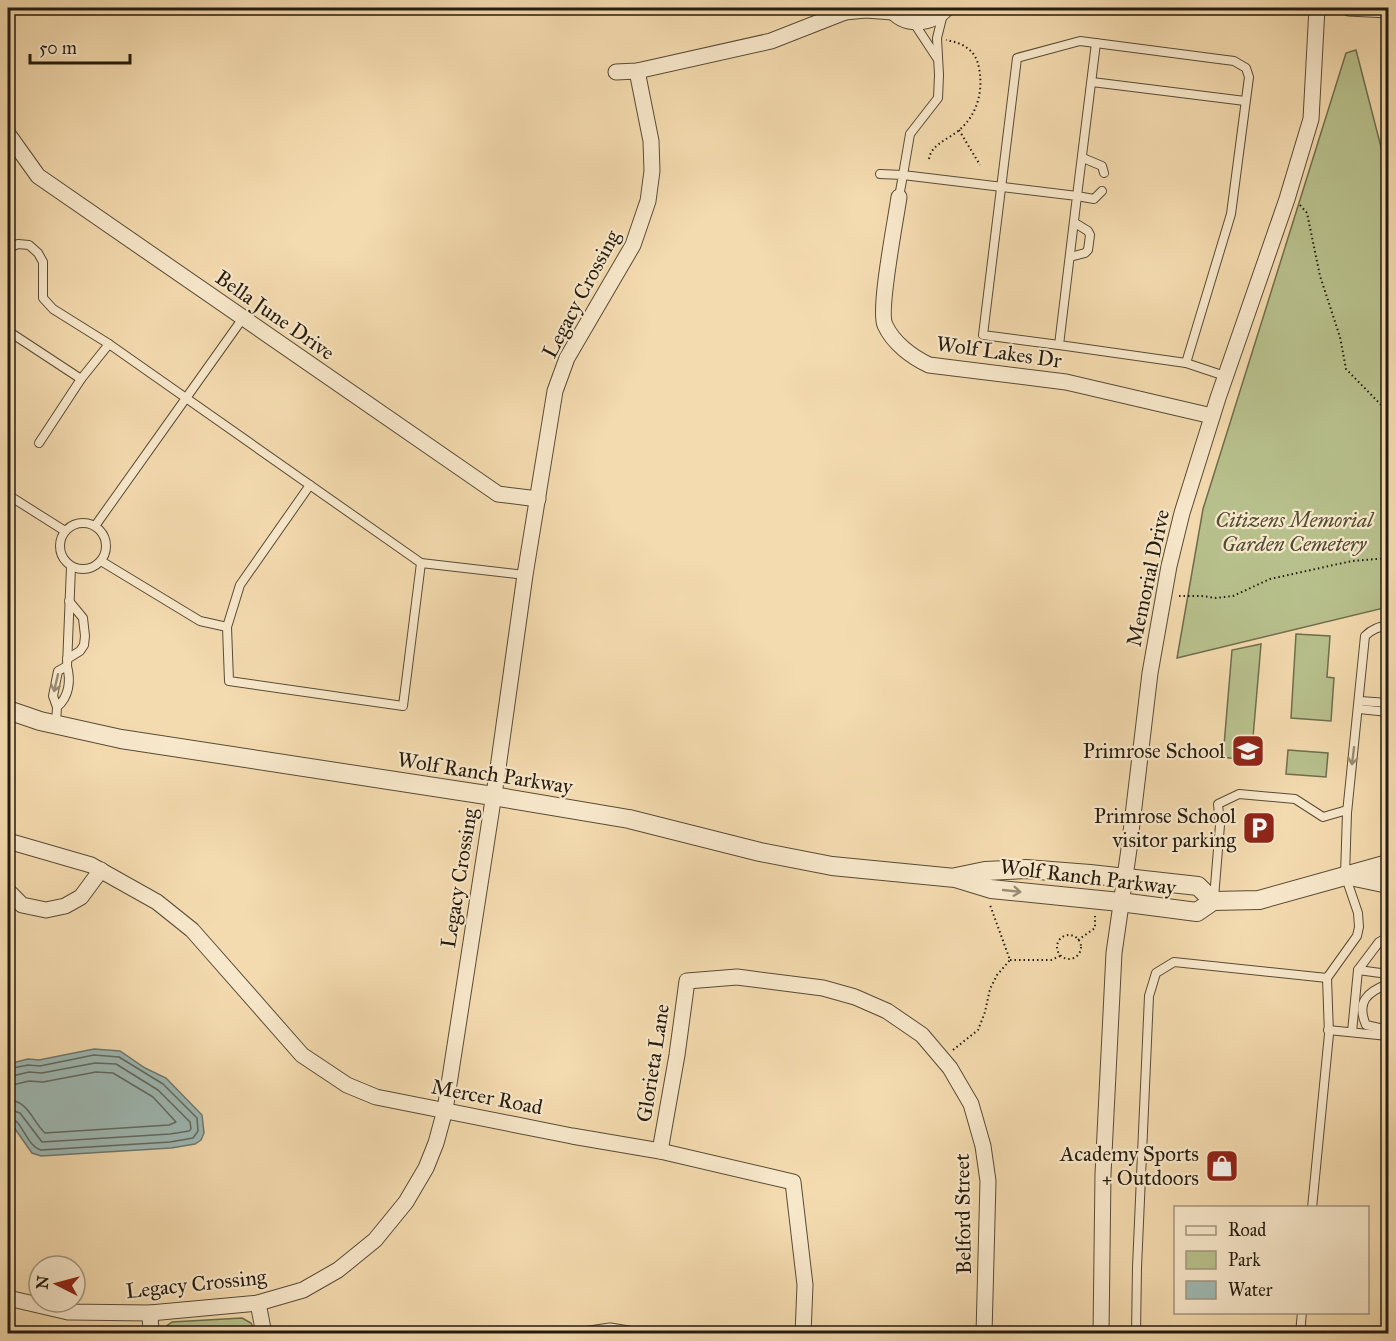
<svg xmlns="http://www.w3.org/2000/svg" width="1396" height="1341" viewBox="0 0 1396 1341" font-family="'IM FELL Great Primer',serif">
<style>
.green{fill:#b8c18d;stroke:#6e6e4e;stroke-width:1.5}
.water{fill:#9eb9b4;stroke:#6d7a72;stroke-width:1.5}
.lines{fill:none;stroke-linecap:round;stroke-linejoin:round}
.shore{stroke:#616a62;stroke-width:1.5}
.service-casing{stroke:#584b37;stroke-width:10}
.minor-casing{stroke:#584b37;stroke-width:17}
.tertiary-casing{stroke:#584b37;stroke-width:20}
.path{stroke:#241b0f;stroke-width:2;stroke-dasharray:1.5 3;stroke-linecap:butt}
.service{stroke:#f8e8cb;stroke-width:8}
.minor{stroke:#f8e8cb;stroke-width:15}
.tertiary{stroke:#f8e8cb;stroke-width:18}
.oneway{stroke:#998c76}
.labels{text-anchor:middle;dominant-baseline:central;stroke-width:4.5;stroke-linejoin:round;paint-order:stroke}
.street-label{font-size:21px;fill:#241b0f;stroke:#f8e8cb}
.park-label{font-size:21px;font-style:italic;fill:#504d35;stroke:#f8e8cb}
.poi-label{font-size:21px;fill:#241b0f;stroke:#f8e8cb;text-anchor:end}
</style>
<rect width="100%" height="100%" fill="#f4dbaf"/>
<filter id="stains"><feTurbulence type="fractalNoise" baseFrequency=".00333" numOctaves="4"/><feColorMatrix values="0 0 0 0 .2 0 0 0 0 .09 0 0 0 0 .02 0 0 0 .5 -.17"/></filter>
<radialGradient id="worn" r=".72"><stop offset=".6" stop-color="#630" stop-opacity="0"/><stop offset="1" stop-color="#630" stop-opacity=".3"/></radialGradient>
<g class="green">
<polygon points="1356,50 1388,174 1388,607 1177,658 1203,509 1346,53"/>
<polygon points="1296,634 1330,636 1327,677 1334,678 1331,721 1291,718"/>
<polygon points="1261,644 1251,761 1223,757 1232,650"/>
<polygon points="1288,750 1328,753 1326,777 1286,774"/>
<polygon points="242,1318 251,1323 255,1333 162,1333 164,1328 172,1322"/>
</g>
<polygon class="water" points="94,1049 120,1051 145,1068 166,1078 202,1115 204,1133 201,1140 195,1144 171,1148 41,1156 32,1153 8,1119 8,1064 28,1059 39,1060"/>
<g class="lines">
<g class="shore">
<path d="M 8,1069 L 28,1065 L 40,1066 L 94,1055 L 119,1057 L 163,1084 L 197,1118 L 198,1131 L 193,1138 L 170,1142 L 41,1150 C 25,1145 23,1119 8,1117"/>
<polyline points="8,1077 29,1072 42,1073 95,1063 116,1064 158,1090 190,1122 191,1129 189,1131 170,1134 42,1142 20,1113 8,1109"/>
<path d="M 8,1086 L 29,1081 L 43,1082 L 96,1072 L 113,1073 L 153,1097 L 176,1122 L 169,1125 L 45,1133 C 32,1121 29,1101 8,1100"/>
</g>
<g class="service-casing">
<g id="service">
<polyline points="943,14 937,38 939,75 938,98 910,134 903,175 1077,196 1059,345 1186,363 1225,376"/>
<polyline points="914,23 937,58"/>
<polyline points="1096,43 1077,196 1094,199 1102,191"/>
<polyline points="1092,82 1245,101"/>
<polyline points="1083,158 1102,166 1104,173"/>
<polyline points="880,174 903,175 899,197"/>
<polyline points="8,248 18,244 29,245 38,253 43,262 43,298 53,309 109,344 421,563 403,706 229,681 227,627 200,621 101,561"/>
<polyline points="1070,257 1085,253 1088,250 1090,235 1088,231 1075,223"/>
<polyline points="8,331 81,379 109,344"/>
<polyline points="1059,345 983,335 1017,58 1080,41 1234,61 1246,68 1249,77 1231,214 1186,363"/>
<polyline points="39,443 81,379"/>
<polyline points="8,495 65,531"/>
<circle cx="83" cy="546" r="23"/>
<polyline points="95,526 243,318"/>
<polyline points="421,563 525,575"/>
<polyline points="227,627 240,585 310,485"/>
<polyline points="67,659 80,651 84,645 85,636 83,618 69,601"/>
<polyline points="67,666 71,567"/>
<polyline points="1360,701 1388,703"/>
<polyline points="1359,709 1388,712"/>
<path d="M 56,723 L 57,707 L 53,696 L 58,671 L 67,666 C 71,681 69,697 57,707"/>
<polyline points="1214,898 1220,825 1218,804 1239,794 1295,799 1323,817 1347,810"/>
<polyline points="1358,970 1388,974"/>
<path d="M 1388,984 C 1367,992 1356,1002 1366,1025 L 1388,1030"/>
<polyline points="1328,1030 1388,1036"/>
<polyline points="1352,1032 1358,970 1379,942 1388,937"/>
<polyline points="1312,1208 1329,1034 1327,978"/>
<path d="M 1136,1334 L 1137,1267 L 1149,996 L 1156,973 L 1174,962 L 1327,978 L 1357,936 L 1359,927 L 1358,913 L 1345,875 L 1347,813 L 1365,636 C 1372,629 1379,627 1388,625"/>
<polyline points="1300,1334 1302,1312"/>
</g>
</g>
<g class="minor-casing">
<g id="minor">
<path d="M 890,8 C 904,28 932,25 947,8"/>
<polyline points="1349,8 1388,10"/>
<polyline points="845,12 866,10 893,12"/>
<polyline points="616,72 637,71 771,41 845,12 850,8"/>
<polyline points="8,134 38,176 498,494 538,499"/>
<path d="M 899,197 C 896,219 878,310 885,325 C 893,343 912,357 929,365 L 1066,382 L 1212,416"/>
<polyline points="8,841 91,865 157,902 192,930 302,1055 347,1085 376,1097 572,1136 660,1151 793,1182 805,1285 803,1334"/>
<polyline points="8,891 22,905 46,910 65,906 81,897 101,870"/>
<polyline points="660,1151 677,1055 687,981 737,977 823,988 855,997 887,1011 922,1035 950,1068 971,1104 983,1146 988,1181 984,1334"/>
<polyline points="8,1298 68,1312 150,1313 258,1303 303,1290 338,1270 375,1240 406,1202 426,1168 436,1143 445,1110 498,768 525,575 555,391 567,358 633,245 648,201 652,171 651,141 637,71"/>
<polyline points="258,1303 264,1334"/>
<polyline points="150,1313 151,1334"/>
<polyline points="590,1334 610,1331 628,1334"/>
<polyline points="1101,1334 1103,1174 1114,953 1129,849 1150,673 1169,566 1182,513 1218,398 1287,199 1311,119 1317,8"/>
</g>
</g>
<g class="tertiary-casing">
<g id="tertiary">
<polyline points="8,710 40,721 121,739 493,796 629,819 760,852 832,866 955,878 991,889 1120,902 1197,912 1213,901 1259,900 1388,864"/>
<polyline points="1350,876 1388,884"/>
<polyline points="956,877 985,871 1026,869 1090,874 1198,886 1213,901"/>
</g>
</g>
<g class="path">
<polyline points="959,130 980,165"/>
<path d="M 929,159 C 931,146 944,141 954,134 C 976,119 984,93 979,68 C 976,50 963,43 946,40"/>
<polyline points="1300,205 1307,213 1320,276 1340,337 1346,369 1388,412"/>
<polyline points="1179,596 1202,596 1216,598 1233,596 1270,579 1352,561 1388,558"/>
<circle cx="1069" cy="947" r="12"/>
<polyline points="1078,940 1095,928 1095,916"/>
<polyline points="1010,960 1051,960 1060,956"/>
<polyline points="953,1050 978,1030 985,1012 990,989 997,975 1010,960 990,905"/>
</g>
<use href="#service" class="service"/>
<use href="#minor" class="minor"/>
<use href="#tertiary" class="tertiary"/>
</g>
<defs><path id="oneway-shaft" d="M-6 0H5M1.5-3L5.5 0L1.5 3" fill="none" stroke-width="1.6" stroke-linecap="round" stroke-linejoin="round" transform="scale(1.5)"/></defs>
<g class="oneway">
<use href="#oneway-shaft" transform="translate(56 683) rotate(103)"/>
<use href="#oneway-shaft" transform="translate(1353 756) rotate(97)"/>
<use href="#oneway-shaft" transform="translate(1012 891) rotate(6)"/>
</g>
<defs>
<g id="school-square" transform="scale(1.725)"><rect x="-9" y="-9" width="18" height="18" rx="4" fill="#8f2418" stroke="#f8e8cb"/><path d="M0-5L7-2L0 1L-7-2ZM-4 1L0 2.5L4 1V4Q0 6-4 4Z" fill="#fff"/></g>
<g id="parking-square" transform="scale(1.725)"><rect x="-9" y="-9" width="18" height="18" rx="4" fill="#8f2418" stroke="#f8e8cb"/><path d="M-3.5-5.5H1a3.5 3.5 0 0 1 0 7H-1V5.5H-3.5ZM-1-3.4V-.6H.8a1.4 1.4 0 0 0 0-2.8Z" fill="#fff"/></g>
<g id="shop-square" transform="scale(1.725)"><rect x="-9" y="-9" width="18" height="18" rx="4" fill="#8f2418" stroke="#f8e8cb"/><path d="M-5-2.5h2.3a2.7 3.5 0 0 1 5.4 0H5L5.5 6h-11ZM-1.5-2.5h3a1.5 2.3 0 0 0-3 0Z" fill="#fff"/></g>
</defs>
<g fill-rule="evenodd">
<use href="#school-square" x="1248" y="751"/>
<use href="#parking-square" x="1259" y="828"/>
<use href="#shop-square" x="1222" y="1166"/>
</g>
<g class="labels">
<g class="street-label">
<text transform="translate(581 294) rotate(-62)">Legacy Crossing</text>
<text transform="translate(275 315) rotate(35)">Bella June Drive</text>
<text transform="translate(999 352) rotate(8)">Wolf Lakes Dr</text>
<text transform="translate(1148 578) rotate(-78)">Memorial Drive</text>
<text transform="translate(485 773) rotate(9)">Wolf Ranch Parkway</text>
<text transform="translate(1088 877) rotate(7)">Wolf Ranch Parkway</text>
<text transform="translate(459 878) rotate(-81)">Legacy Crossing</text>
<text transform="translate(653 1063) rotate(-81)">Glorieta Lane</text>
<text transform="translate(487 1097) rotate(11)">Mercer Road</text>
<text transform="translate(963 1214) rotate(-91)">Belford Street</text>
<text transform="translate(196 1284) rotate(-6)">Legacy Crossing</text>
</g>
<g class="park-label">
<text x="1294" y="520">Citizens Memorial<tspan x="1294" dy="24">Garden Cemetery</tspan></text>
</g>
<g class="poi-label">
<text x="1225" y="751">Primrose School</text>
<text x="1236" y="816">Primrose School<tspan x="1236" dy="24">visitor parking</tspan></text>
<text x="1199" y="1154">Academy Sports<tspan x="1199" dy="24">+ Outdoors</tspan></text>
</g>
</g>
<rect width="1396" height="1341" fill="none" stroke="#f4dbaf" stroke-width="30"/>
<rect x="9" y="9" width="1378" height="1323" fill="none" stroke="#241b0f" stroke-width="3"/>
<rect x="15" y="15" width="1366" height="1311" fill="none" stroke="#241b0f" stroke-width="1.5"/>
<rect x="1174" y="1206" width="195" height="108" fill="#f8e8cb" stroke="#a39680" stroke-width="1.5"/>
<rect x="1186" y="1226" width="30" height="9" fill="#f8e8cb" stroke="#a39680" stroke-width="1.5"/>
<text x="1228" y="1236" font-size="18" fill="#241b0f">Road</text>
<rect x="1186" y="1251" width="30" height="18" fill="#b8c18d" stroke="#a39680" stroke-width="1.5"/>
<text x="1228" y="1266" font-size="18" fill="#241b0f">Park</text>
<rect x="1186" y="1281" width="30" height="18" fill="#9eb9b4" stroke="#a39680" stroke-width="1.5"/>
<text x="1228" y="1296" font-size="18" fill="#241b0f">Water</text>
<g transform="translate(57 1284) rotate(276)"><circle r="28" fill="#f8e8cb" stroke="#a39680" stroke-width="1.5"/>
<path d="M0-4.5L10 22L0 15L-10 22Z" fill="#8f2418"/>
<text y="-9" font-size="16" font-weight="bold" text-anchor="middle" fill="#241b0f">N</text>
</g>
<path d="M30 54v9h100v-9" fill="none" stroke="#241b0f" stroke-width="3"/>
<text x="39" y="54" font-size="18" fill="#241b0f" stroke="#f8e8cb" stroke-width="4.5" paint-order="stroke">50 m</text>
<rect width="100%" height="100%" filter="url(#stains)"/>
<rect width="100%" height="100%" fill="url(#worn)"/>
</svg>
